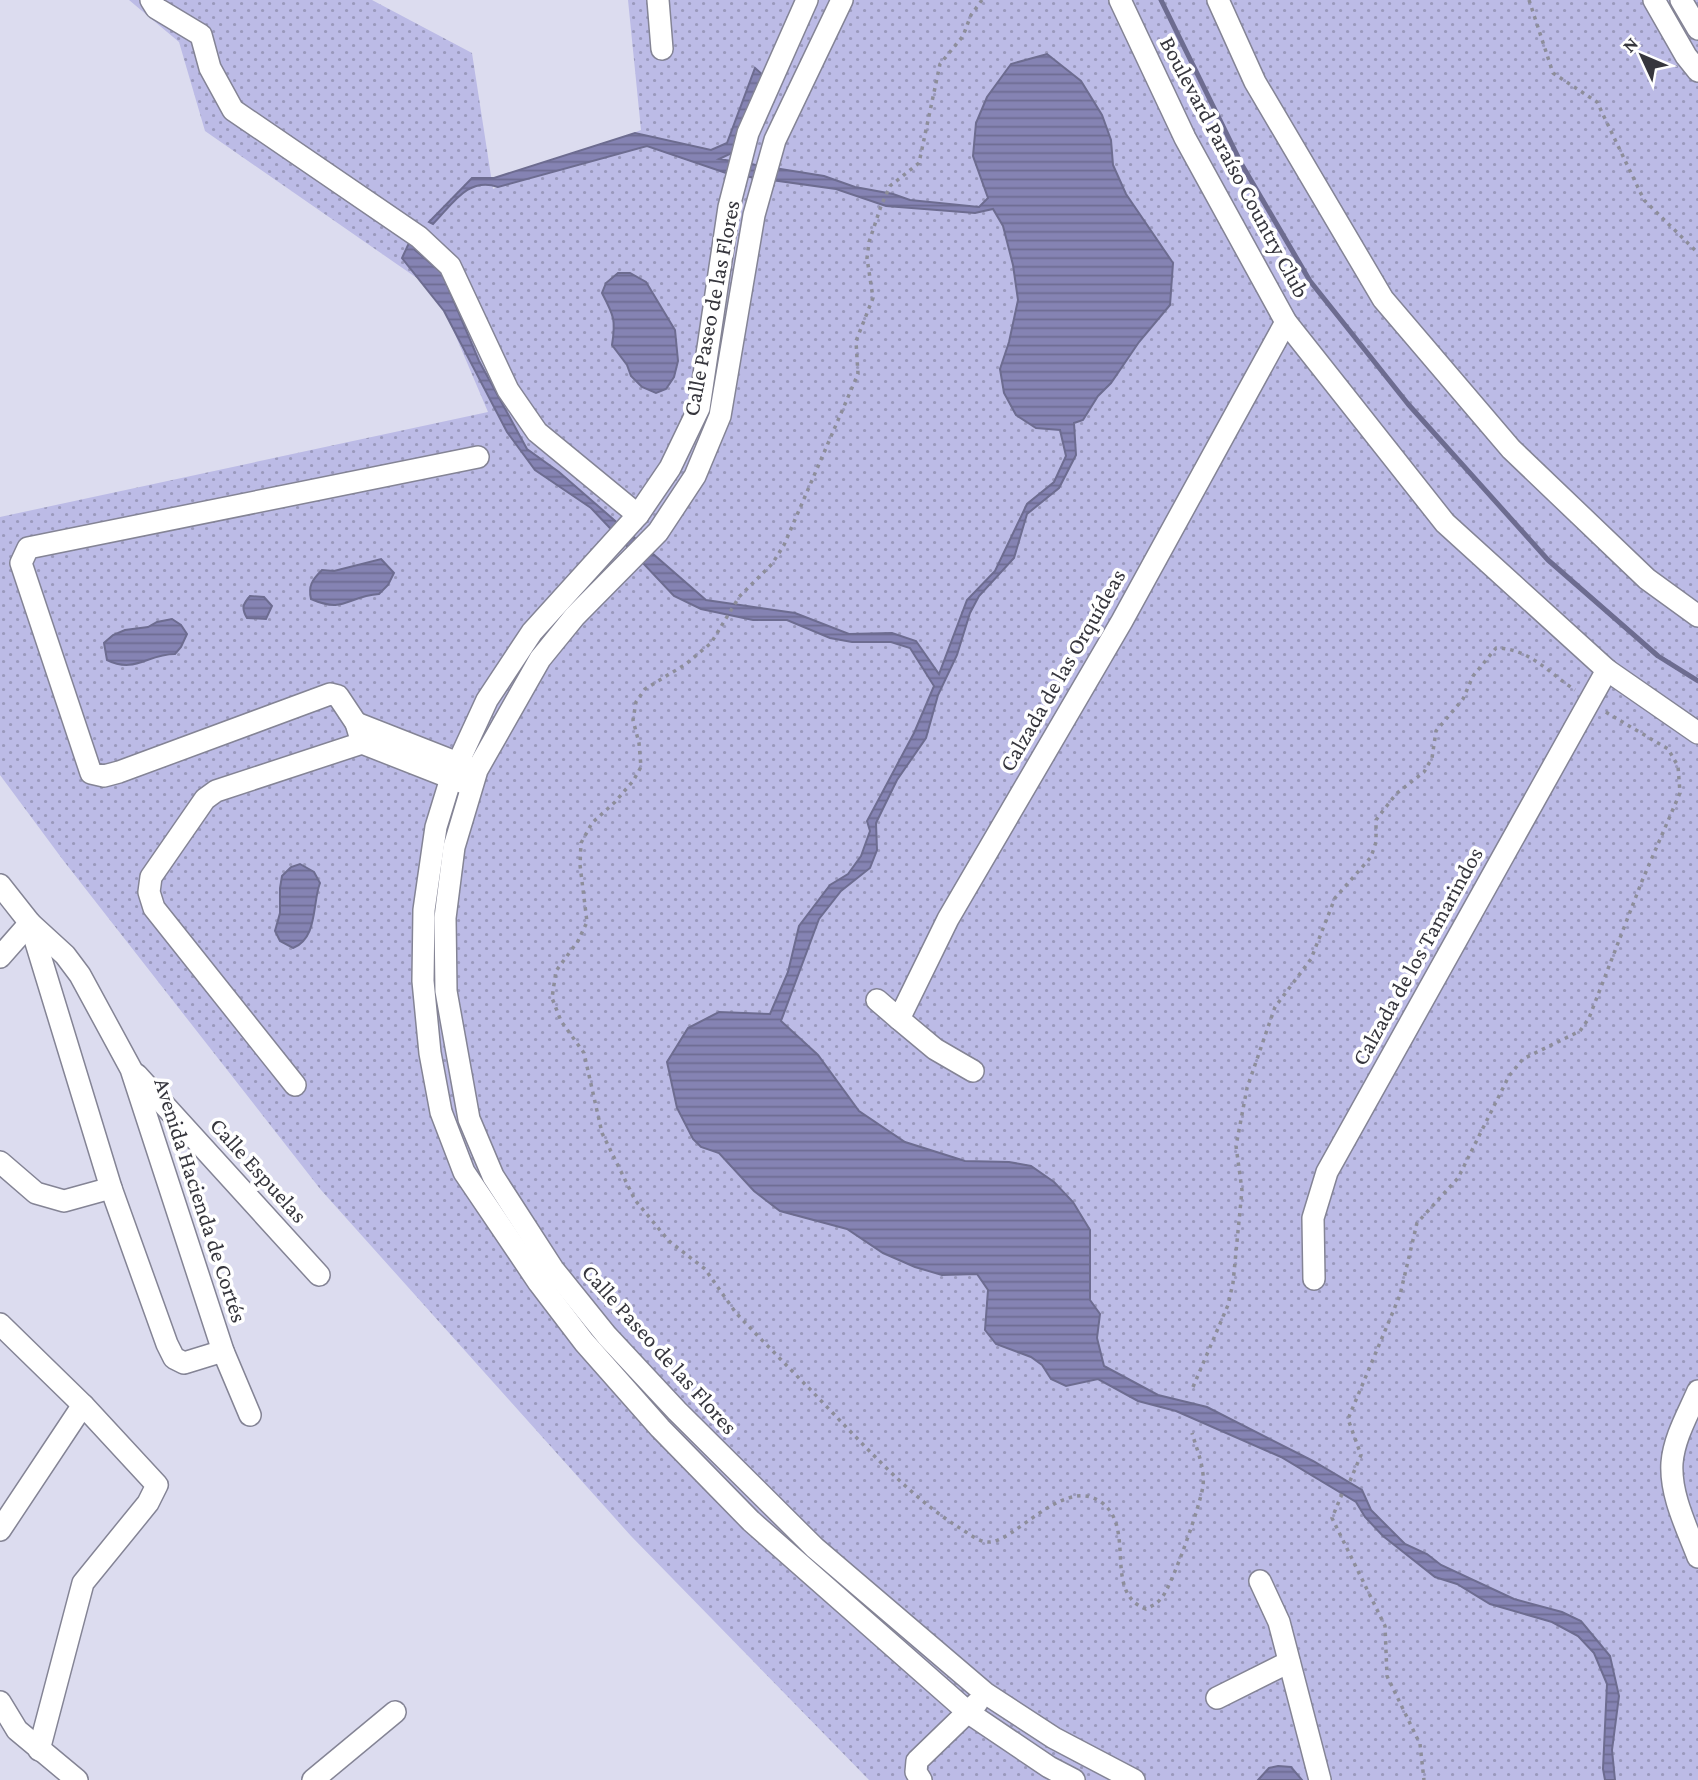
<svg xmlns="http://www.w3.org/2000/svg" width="1698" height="1780" viewBox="0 0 1698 1780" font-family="'Crimson Pro',serif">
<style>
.grass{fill:url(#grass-dots)}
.water{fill:url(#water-rules);stroke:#6d6c90;stroke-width:2}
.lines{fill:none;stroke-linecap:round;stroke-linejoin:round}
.stream{stroke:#6d6c90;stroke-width:5}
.minor-casing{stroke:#848495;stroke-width:24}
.path{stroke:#8d8d9a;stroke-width:3.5;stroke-dasharray:3.5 5;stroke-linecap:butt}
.minor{stroke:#fff;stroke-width:21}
.labels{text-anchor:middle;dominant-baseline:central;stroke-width:7;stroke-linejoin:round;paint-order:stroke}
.street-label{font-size:23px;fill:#36363d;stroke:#fff}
</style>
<defs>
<pattern id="grass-dots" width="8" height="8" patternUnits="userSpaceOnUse" patternTransform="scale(1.75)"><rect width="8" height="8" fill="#bcbbe6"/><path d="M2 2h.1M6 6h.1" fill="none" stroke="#9a99bc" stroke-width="1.8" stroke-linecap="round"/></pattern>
<pattern id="water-rules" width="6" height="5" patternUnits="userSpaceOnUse" patternTransform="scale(1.75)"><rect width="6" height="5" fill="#8583b3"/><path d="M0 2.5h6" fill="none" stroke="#6e6c93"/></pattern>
</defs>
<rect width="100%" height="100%" fill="#dcdcef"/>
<polygon class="grass" points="129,0 372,0 472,53 493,189 641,130 628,0 1698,0 1698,1780 869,1780 631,1536 321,1190 63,860 0,775 0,517 488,412 437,292 205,131 179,42"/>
<g class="water">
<path d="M 1047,54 L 1081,81 L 1102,115 L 1111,140 L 1113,165 L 1126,194 L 1173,263 L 1170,305 L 1139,342 L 1111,383 L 1098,396 L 1083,420 L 1074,423 L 1076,455 L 1059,488 L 1027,514 L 1014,558 L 979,596 L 970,613 L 957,655 L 938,695 L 926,738 L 897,780 L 876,823 L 877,850 L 870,868 L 841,891 L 819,919 L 781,1021 L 818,1055 L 859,1111 L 905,1142 L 965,1161 L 1009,1162 L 1031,1166 L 1054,1182 L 1073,1202 L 1090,1230 L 1090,1300 L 1100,1314 L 1097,1338 L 1104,1366 L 1158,1395 L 1207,1407 L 1313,1461 L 1362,1490 L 1371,1510 L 1405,1544 L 1427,1554 L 1441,1565 L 1514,1599 L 1562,1612 L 1581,1621 L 1610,1656 L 1619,1696 L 1612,1750 L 1615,1780 L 1605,1780 L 1603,1769 L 1607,1684 L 1594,1653 L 1578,1636 L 1552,1622 L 1490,1604 L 1457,1584 L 1435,1577 L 1383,1536 L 1365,1517 L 1356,1502 L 1281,1457 L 1176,1411 L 1138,1401 L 1098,1379 L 1066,1386 L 1051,1379 L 1042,1365 L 1031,1357 L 996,1344 L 985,1330 L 988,1290 L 977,1274 L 942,1275 L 915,1267 L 883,1253 L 847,1229 L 780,1211 L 754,1191 L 719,1153 L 701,1147 L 693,1139 L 677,1108 L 667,1062 L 688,1028 L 719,1012 L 770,1014 L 788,972 L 799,926 L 830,885 L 848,874 L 861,856 L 870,831 L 867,821 L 914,733 L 934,686 L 910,648 L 891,642 L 852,642 L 830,638 L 787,620 L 753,620 L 701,609 L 674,596 L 591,508 L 535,470 L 507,432 L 444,311 L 402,258 L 408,245 L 416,236 L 415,250 L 442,273 L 479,361 L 527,449 L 559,472 L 706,600 L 795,613 L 849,634 L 892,633 L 916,641 L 939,674 L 967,600 L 995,571 L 1027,504 L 1054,482 L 1066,456 L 1060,430 L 1036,428 L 1016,415 L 1004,393 L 1000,369 L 1009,342 L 1018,300 L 1013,265 L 1003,226 L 993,209 L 975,213 L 886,206 L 836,189 L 729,174 L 647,146 L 498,187 C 468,176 452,205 433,224 L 429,222 L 472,178 L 494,178 L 635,133 L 711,150 L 727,143 L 755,68 L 764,76 L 734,152 L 719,159 L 824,176 L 855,187 L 893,194 L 910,200 L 979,207 L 988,198 L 973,156 L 976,123 L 987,97 L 1011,64 Z"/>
<path d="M 618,273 L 630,273 L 646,282 L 675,330 L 678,361 L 674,377 L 666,389 L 656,393 L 642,387 L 631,376 L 627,365 L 612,345 C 616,320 614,316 602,293 L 606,283 Z"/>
<path d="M 381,559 L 394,573 L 388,585 L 379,594 C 347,596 345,614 311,599 C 308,586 312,580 322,570 L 334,571 Z"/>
<path d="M 250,596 L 264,597 L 272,606 L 266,619 L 247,618 C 241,608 243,604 250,596 Z"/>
<path d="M 172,619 L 181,625 L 187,634 L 181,647 L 175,654 C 147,654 135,674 107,660 L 104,643 L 113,635 L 125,630 L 148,627 L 157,622 Z"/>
<path d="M 300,864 L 314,872 L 320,883 C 312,904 318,938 293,948 L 280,941 L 275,931 L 280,913 L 280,888 L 282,876 L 291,867 Z"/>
<polygon points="1278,1766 1291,1767 1302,1780 1258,1780 1269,1768"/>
</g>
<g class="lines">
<polyline class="stream" points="1161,0 1242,165 1310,281 1408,404 1548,560 1658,656 1698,681"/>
<g class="minor-casing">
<g id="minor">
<polyline points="151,0 156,8 201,35 210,68 233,110 419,237 450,266 508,390 537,432 638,515"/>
<polyline points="658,0 662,49"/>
<polyline points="807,0 748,133 729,207 699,408 670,468 638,515 532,632 487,700 451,778 436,827 424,910 423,981 430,1053 441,1112 464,1172 539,1283 584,1342 660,1428 751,1521 969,1713 1049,1767 1074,1780"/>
<polyline points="842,0 775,140 754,215 720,416 695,476 658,532 575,616 540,659 477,770 454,847 445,918 446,991 469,1119 493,1176 553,1269 607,1336 677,1411 815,1548 985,1693 1054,1738 1134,1780"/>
<polyline points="1120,0 1185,138 1286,322 1445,523 1607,670 1698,733"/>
<polyline points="1218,0 1255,82 1383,299 1511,449 1647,579 1698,616"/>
<polyline points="1654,0 1686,56 1698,71"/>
<polyline points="1681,0 1698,29"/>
<polyline points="356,723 468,767"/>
<polyline points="362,743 356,723 338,696 330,694 119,772 104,776 91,773 21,563 28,548 478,457"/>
<polyline points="362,743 464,783"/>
<polyline points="0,885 30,923 111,1188 167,1344 174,1358 184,1363 223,1351"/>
<polyline points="0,957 30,923 65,955 80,975 131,1069 223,1351 250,1415"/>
<polyline points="877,1000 899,1019 948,919 1122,621 1286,322"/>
<polyline points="899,1019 935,1049 973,1071"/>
<polyline points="137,1075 319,1275"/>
<polyline points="295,1085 154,908 149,892 151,877 205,799 216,791 362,743"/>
<polyline points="0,1162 36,1193 64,1201 111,1188"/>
<polyline points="1314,1279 1313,1218 1327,1172 1607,670"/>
<polyline points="0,1324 83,1405 157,1485 148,1503 83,1583 39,1750"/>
<path d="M 1698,1391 C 1688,1414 1674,1438 1672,1463 C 1670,1495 1687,1528 1698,1557"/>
<polyline points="0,1530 83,1405"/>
<polyline points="1260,1581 1279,1622 1320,1780"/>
<polyline points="1217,1698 1289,1662"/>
<polyline points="0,1702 17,1730 77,1780"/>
<polyline points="313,1780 395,1712"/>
<polyline points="921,1780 916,1772 917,1761 977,1703"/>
</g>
</g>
<g class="path">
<path d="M 982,0 L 971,15 L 963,36 L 940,64 L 919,163 L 890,186 L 881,206 L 869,242 L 867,258 L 873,298 L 856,341 L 858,374 L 784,545 L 772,564 L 739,597 L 711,643 L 686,664 L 645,689 L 636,702 L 633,720 L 639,743 L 641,767 L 633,781 L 615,802 L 592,823 L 581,843 L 580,865 L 587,922 L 578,941 L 556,971 L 552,998 L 561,1021 L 584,1053 L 602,1133 L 635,1200 L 669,1241 L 705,1269 L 736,1313 L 758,1336 C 788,1367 818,1397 847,1428 C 882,1464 916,1500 958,1527 C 967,1532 977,1541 987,1542 C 1013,1545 1063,1475 1101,1502 C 1137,1527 1102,1593 1146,1609 C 1154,1605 1158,1603 1163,1596 C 1174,1580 1200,1506 1203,1486 C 1205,1468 1197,1450 1192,1433"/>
<polyline points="1529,0 1553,73 1597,102 1644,200 1698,253"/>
<path d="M 1193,1387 L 1228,1305 L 1233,1283 L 1242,1190 L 1236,1146 L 1247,1088 L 1275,1007 L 1311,959 L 1335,898 L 1371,857 L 1376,842 L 1376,820 L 1396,794 L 1424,772 L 1432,758 L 1436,731 L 1463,699 L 1473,676 L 1496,648 C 1529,648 1549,673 1575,690"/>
<polyline points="1350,1481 1361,1455 1348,1419 1400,1295 1417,1223 1458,1178 1509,1076 1523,1059 1580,1031 1589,1018 1642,881 1680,793 1678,766 1668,749 1604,711"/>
<polyline points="1342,1494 1332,1518 1385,1626 1387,1676 1420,1744 1424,1780"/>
</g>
<use href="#minor" class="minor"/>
</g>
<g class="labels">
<g class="street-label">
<text transform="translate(1235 167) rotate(62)">Boulevard Paraíso Country Club</text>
<text transform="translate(711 308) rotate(-79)">Calle Paseo de las Flores</text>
<text transform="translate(1062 670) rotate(-60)">Calzada de las Orquídeas</text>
<text transform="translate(1417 956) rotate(-61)">Calzada de los Tamarindos</text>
<text transform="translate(259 1170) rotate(48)">Calle Espuelas</text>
<text transform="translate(201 1200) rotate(72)">Avenida Hacienda de Cortés</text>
<text transform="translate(660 1349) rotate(48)">Calle Paseo de las Flores</text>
</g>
</g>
<g transform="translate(1642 56) rotate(314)" stroke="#ffffff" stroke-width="5" paint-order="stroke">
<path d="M0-5L12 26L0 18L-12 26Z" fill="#36363d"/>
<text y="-10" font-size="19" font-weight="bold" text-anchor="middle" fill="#36363d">N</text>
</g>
</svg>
